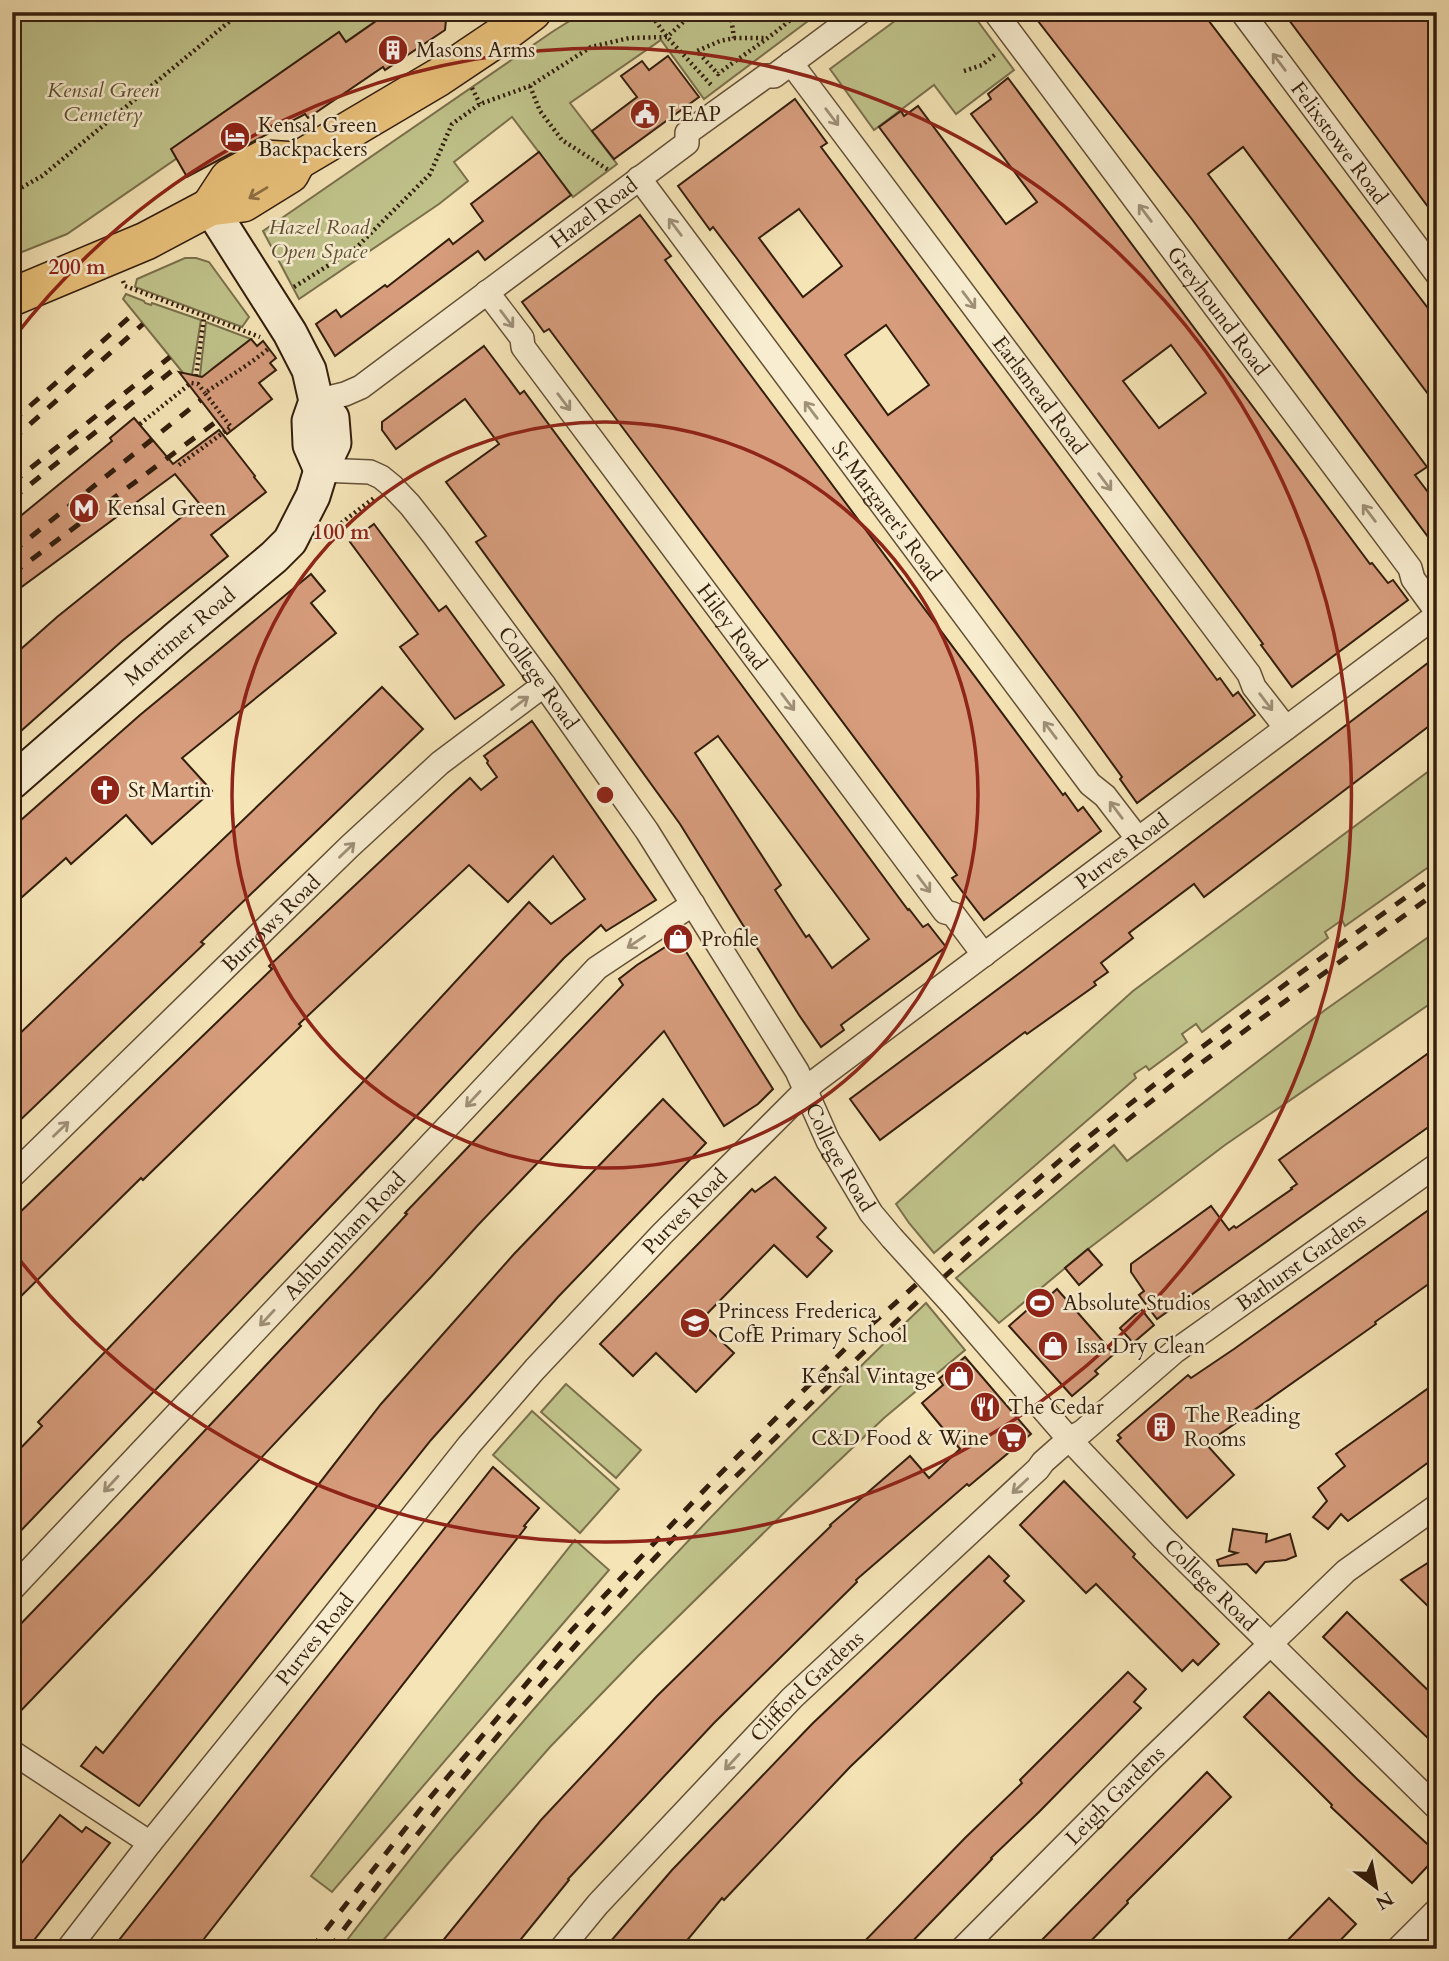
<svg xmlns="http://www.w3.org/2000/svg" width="1449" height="1961" viewBox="0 0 1449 1961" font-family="Cardo,serif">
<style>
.green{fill:#c0c38b;stroke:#7a704c;stroke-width:2}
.building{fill:#d69c7c;stroke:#331e0d;stroke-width:2;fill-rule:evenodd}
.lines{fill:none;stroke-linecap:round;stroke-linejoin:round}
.lane-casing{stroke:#645037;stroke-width:16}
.street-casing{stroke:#645037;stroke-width:26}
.secondary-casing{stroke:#331e0d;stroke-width:37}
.primary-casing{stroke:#331e0d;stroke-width:40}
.path{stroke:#331e0d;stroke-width:4.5;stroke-dasharray:2 3.5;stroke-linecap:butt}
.lane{stroke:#f8edd0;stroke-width:12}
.street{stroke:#f8edd0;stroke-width:23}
.secondary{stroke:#f8edd0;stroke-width:33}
.primary{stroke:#eac27b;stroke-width:37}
.rail{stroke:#331e0d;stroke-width:5;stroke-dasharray:12 12;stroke-linecap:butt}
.street-bridge-casing{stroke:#645037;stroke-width:26;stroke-linecap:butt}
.street-bridge{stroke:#f8edd0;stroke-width:23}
.oneway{stroke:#9f9078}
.oneway2{stroke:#8e7044}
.ring{fill:none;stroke:#8f2418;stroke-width:3.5}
.labels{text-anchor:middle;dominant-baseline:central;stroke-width:5;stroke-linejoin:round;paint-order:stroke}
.poi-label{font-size:21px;fill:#331e0d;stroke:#f8edd0;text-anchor:start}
.park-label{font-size:21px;font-style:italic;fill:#5d5033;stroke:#f8edd0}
.street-label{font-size:21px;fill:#331e0d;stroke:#f8edd0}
.centre{fill:#8f2418;stroke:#f8edd0;stroke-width:3.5}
.ring-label{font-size:21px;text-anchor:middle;font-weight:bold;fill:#8f2418;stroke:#f8edd0;stroke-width:5;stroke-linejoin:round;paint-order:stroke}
</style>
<rect width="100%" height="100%" fill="#f5e4b6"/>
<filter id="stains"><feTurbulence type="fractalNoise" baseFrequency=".00286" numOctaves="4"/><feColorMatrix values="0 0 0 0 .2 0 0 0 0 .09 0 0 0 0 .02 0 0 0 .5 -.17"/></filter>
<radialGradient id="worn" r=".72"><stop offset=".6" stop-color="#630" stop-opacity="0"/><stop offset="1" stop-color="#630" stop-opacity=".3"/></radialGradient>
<g class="green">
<polygon points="12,12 389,12 67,234 12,256"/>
<polygon points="584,12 820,12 704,99 661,40 570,103 617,164 573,197 512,117 454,162 468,181 439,204 299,299 263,231 552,32"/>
<polygon points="907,12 971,12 1014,70 956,114 934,85 874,130 830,69"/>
<polygon points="185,258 196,258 209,262 249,317 242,327 135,287 137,279"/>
<polygon points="126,294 144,301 145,303 151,305 152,303 201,320 192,375 189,375 188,379 123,299"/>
<polygon points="206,322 251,339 212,369 205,382 200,375"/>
<polygon points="1437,765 1437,861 1345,926 1342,920 1325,932 1328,938 1202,1032 1196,1024 1182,1034 1187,1042 1149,1070 1146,1066 1134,1074 1136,1078 934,1253 909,1223 896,1204 1133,991"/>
<polygon points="1437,931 1437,999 1225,1145 1088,1249 999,1323 956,1278 1114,1145 1127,1161 1325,1010"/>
<path d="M 926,1303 L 965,1350 L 884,1418 L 790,1507 L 638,1656 L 550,1747 L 450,1861 L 376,1949 L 340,1949 C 420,1846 501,1743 589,1647 C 697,1529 810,1414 926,1303 Z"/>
<polygon points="566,1384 641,1450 616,1478 541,1412"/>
<polygon points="532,1411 619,1489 580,1533 493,1455"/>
<polygon points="575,1540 609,1570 332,1892 311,1876 420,1735"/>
</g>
<g class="building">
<polygon points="389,12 441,12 446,20 445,30 385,70 383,67 308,118 305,114 187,177 171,149 339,32 346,42"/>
<polygon points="1031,12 1202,12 1437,320 1437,406 1243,147 1208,174 1427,467 1415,475 1437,504 1437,549 1191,218"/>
<polygon points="1283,12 1437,12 1437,219 1380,142"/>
<polygon points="668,56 699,97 614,159 592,131 637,97 621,76 642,61 649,70"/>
<path d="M 1008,78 L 1370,564 L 1372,563 L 1388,583 L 1393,580 L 1408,600 L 1292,687 L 1261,645 L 1263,644 L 1239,611 L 879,127 L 901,111 L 904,116 L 918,106 L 1006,224 L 1037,202 L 971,114 L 991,99 L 988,94 ZM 1171,345 L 1206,393 L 1159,428 L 1123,381 Z"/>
<path d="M 795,99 L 827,143 L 821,147 L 1192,646 L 1217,680 L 1220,678 L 1233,696 L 1238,692 L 1255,715 L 1137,803 L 1120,779 L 1122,777 L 1075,712 L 735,256 L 713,227 L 710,230 L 678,186 ZM 799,209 L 842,266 L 803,297 L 759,238 ZM 886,325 L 929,385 L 888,415 L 845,355 Z"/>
<polygon points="539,152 571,195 485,260 478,251 335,356 316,324 336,310 341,317 385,285 387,287 449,239 453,244 483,221 471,204"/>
<polygon points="640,215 671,256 665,260 1063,795 1065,793 1078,811 1083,807 1101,831 984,920 952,878 957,875 658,475 549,329 544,332 522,302"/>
<polygon points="251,339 257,346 263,341 276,358 270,363 276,370 259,383 272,399 227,434 179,372 202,377"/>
<path d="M 484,346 L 520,394 L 524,391 L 908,910 L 909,909 L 923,927 L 928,924 L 946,947 L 841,1025 L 844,1030 L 821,1047 L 799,1015 L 680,824 L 476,542 L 486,536 L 446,482 L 499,444 L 465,399 L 396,449 L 382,430 L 382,422 ZM 718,736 L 869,939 L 832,968 L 809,935 L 806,937 L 775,890 L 781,885 L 695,753 Z"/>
<polygon points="134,418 173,464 219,430 255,476 254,477 266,492 211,535 228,556 122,641 12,739 12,657 57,617 199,503 175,474 12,594 12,523 112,441 110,438"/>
<polygon points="374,524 439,611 446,606 504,685 455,719 400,647 418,634 350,542"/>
<polygon points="311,574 325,591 311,603 336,633 182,758 212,791 152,844 126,815 71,864 66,858 12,906 12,828 140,715"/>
<polygon points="1437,656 1437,720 1204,897 1194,884 1129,933 1133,938 1101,963 1108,972 1094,982 1096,985 1027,1034 1025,1032 880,1140 850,1099 1025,969"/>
<polygon points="382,687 423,729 201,942 204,944 12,1128 12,1041"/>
<polygon points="532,721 656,900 606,931 601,925 564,958 397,1137 12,1540 12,1457 42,1426 38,1422 361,1084 529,902 551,924 585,899 553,856 508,902 469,865 299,1024 301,1026 218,1107 143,1180 141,1178 12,1305 12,1220 272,969 269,966 452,794 470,778 481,790 497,777 487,763 488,761 484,756"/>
<polygon points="678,939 773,1089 758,1104 724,1126 664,1031 478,1225 431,1277 151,1575 12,1720 12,1633 119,1522 361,1264 407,1214 405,1213 623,985 619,979 637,965"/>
<polygon points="1437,1047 1437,1121 1157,1319 1139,1295 1144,1291 1131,1272 1131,1264 1211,1206 1229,1230 1234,1226 1236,1228 1292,1189 1291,1188 1297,1184 1279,1160"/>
<polygon points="663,1099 706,1143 558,1297 431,1440 139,1806 81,1766 96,1747 103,1753 291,1520 381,1404 514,1254"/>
<polygon points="775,1177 826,1228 817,1237 832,1251 807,1277 774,1245 700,1321 734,1353 696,1392 656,1353 633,1376 600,1344 752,1189 755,1192"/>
<polygon points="1437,1204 1437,1278 1375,1322 1376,1324 1206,1444 1234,1475 1187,1518 1117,1441 1121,1438 1118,1435 1188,1375 1191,1378 1234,1349"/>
<polygon points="1088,1249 1102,1265 1079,1285 1065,1268"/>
<polygon points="1057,1289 1114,1354 1095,1371 1098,1374 1072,1396 1009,1326 1035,1303 1038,1306"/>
<polygon points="1141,1309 1154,1325 1133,1343 1120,1328"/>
<polygon points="965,1357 1031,1434 969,1486 967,1484 856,1580 857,1582 714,1723 568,1879 569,1880 513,1949 436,1949 541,1820 657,1696 802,1554 831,1526 830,1525 910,1456 929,1478 960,1449 922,1403 943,1385 939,1379"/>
<polygon points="1437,1382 1437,1456 1348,1521 1341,1514 1328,1529 1313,1517 1327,1501 1318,1488 1345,1466 1336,1454"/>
<polygon points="493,1467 539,1508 524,1526 526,1527 196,1949 112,1949"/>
<polygon points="1064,1481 1135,1554 1133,1557 1219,1644 1198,1665 1193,1660 1182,1671 1096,1584 1086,1593 1020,1525"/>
<polygon points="1233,1529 1267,1534 1266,1542 1290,1534 1296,1556 1286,1560 1265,1562 1256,1573 1247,1564 1219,1566 1217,1560 1237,1553 1229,1551"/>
<polygon points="989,1556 1009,1576 1004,1581 1024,1601 850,1767 724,1900 722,1898 680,1949 604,1949 672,1870 812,1724"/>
<polygon points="1437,1557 1437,1615 1401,1580"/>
<polygon points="1347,1612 1437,1699 1437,1747 1323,1637"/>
<polygon points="1128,1672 1146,1689 1134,1702 1141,1708 1039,1812 991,1858 992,1859 905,1949 857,1949 965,1838 1022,1783 1020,1780"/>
<polygon points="1269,1692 1357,1779 1437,1853 1437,1856 1412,1883 1331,1807 1332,1805 1244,1717"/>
<polygon points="1207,1772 1231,1797 1127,1901 1128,1903 1083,1949 1033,1949"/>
<polygon points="60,1815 82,1832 86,1827 110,1843 27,1949 12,1949 12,1875"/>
<polygon points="1329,1898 1356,1924 1332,1949 1279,1949"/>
</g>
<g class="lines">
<g class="lane-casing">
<polyline id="lane" points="1416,1931 1434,1949"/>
</g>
<g class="street-casing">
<g id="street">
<path id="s1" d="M 995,12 L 1410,568 L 1413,579 L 1437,612"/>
<path id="s2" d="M 1242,12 L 1437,274"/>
<path id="s3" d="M 791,63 L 1249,674 L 1254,687 L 1286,728"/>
<path id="s4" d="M 639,178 L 1090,784 L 1105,796 L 1138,839"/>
<path id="s5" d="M 487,292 L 522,338 L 523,347 L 945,912 L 953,914 L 984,955"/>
<path id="s6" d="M 316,401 L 345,394 L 361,387 L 687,143 L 687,133 L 766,76 L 774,76 L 860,12"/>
<path id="s7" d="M 321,470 L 370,472 L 381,477 L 392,486 L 410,505 L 435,537 L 544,685 L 647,831 L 797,1071 L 828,1141 L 871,1213 L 892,1238"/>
<path id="s8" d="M 12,1176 L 349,847 L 440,763 L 544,685"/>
<path id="s9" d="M 952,1304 L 1069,1439 L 1163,1538 L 1437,1808"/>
<path id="s10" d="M 12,1589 L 597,968 L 693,904"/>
<polyline points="12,1752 150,1843"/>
<path id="s11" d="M 68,1949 L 150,1843 L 316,1638 L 469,1445 L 535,1369 L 662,1234 L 814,1082 L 1437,615"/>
<path id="s12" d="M 561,1949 L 598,1904 L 792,1698 L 1038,1469 L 1043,1462 L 1069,1439 L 1082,1432 L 1174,1352 L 1437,1165"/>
<path id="s13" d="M 962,1949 L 1150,1760 L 1346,1571 L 1437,1506"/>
<polyline points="1398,1949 1437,1910"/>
</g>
</g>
<g class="secondary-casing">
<g id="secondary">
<polyline points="210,207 290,333 309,370 316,401 309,421 310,445 321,470"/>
<path id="s14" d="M 12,782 L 177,638 L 274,557 L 290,541 L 313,496 L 321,470 L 334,443 L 332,418 L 316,401"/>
</g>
</g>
<g class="primary-casing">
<g id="primary">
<polyline points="210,207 229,178 264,159 297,161 439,77 500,36 532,12"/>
<polyline points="12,297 146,241 210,207 243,203 290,174 297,161"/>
</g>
</g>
<g class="path">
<polyline points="649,12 667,37 713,87"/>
<path d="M 737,12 L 731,17 L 734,38 L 720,41 L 697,51 L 718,74 C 745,53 774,36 799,12"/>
<polyline points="734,38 765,38"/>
<polyline points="964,71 982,65 997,53"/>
<polyline points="530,86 540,111 562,140 610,171"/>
<polyline points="472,88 480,104"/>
<polyline points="12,193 42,176 241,12"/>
<polyline points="123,281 125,286 260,337"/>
<polyline points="294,287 356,248 430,174 452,124 480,104 530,86 591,47 629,38 667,37 694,12"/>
<polyline points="196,376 204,317"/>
<polyline points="140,424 191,383 198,384 205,393"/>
<path d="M 179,465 L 231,427 L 205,393 C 226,378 248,366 268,349"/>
<polyline points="328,533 374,498"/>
</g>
<use href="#lane" class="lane"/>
<use href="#street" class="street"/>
<use href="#secondary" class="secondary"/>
<use href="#primary" class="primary"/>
<g class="rail">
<polyline points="12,422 134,313"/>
<polyline points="12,440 143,324"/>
<polyline points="12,483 170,357"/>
<polyline points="12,499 178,366"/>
<polyline points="12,552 201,400"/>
<polyline points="12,574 217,421"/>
<polyline points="311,1949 423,1806 571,1631 711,1483 854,1340 957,1248 1077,1146 1194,1053 1303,971 1437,875"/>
<path d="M 329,1949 C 429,1815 536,1686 650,1563 C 700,1510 752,1461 804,1410 C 894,1322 986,1236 1084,1155 C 1197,1062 1318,978 1437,892"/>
</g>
<g class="street-bridge-casing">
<polyline id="street-bridge" points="892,1238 952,1304"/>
</g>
<use href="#street-bridge" class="street-bridge"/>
</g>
<defs><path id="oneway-shaft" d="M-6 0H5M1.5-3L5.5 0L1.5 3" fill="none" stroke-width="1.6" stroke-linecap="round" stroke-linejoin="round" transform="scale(1.75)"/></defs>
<g class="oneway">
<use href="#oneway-shaft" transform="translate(1279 62) rotate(-127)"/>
<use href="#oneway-shaft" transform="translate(832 117) rotate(53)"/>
<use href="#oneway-shaft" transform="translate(1145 213) rotate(-127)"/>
<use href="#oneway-shaft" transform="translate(675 227) rotate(-127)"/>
<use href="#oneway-shaft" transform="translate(969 300) rotate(53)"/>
<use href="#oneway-shaft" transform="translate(507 319) rotate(53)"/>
<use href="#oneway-shaft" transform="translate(564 402) rotate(53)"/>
<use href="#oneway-shaft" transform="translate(811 410) rotate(-127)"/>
<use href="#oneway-shaft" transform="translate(1105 482) rotate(53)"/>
<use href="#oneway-shaft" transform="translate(1369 513) rotate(-127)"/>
<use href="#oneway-shaft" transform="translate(788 702) rotate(53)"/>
<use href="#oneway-shaft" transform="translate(1266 702) rotate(53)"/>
<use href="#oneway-shaft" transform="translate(520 703) rotate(-37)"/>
<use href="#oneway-shaft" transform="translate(1050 730) rotate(-127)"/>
<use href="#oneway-shaft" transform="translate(1116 810) rotate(-127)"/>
<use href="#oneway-shaft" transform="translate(347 850) rotate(-44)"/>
<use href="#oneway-shaft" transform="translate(924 884) rotate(53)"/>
<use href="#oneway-shaft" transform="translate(636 942) rotate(146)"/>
<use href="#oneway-shaft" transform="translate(473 1099) rotate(133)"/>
<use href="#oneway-shaft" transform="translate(61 1129) rotate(-44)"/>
<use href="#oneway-shaft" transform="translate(267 1318) rotate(133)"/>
<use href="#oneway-shaft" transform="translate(111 1484) rotate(133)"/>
<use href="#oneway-shaft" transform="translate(1020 1486) rotate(137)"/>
<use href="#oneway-shaft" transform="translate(732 1762) rotate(133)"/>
</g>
<use class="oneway2" href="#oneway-shaft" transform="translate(258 193) rotate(149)"/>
<g class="ring">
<circle cx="605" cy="795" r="373"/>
<path d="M12 340A747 747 0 1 1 12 1250"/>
</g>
<defs>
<g id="building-disc" transform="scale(1.575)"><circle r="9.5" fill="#8f2418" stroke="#f8edd0"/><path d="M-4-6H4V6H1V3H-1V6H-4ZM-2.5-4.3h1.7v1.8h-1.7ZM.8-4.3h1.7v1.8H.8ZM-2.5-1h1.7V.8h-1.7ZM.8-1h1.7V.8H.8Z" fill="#fff"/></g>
<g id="civic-disc" transform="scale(1.575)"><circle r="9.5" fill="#8f2418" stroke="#f8edd0"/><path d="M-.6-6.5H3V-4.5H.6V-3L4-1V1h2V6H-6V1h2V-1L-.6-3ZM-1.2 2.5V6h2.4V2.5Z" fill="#fff"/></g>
<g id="hotel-disc" transform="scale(1.575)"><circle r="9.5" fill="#8f2418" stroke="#f8edd0"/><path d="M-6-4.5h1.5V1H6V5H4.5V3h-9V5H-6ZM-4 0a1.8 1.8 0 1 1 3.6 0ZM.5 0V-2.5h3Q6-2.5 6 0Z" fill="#fff"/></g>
<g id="metro-disc" transform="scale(1.575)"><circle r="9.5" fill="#8f2418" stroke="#f8edd0"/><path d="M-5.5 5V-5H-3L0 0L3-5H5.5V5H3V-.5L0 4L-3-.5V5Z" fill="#fff"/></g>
<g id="church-disc" transform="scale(1.575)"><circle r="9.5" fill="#8f2418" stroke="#f8edd0"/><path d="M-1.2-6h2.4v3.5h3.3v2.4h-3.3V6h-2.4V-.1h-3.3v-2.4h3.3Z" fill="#fff"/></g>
<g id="shop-disc" transform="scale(1.575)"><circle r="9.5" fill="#8f2418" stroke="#f8edd0"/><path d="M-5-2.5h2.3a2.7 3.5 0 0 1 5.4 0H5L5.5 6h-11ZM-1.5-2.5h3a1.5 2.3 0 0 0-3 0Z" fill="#fff"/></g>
<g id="stadium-disc" transform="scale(1.575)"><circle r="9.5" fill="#8f2418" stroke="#f8edd0"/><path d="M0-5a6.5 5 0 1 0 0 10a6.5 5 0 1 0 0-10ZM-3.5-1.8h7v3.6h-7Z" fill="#fff"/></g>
<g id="school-disc" transform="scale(1.575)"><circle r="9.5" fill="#8f2418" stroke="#f8edd0"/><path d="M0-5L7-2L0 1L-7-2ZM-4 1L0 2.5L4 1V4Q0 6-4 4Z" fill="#fff"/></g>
<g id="restaurant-disc" transform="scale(1.575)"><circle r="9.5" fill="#8f2418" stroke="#f8edd0"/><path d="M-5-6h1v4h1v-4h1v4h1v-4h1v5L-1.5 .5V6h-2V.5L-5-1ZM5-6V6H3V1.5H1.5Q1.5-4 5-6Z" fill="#fff"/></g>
<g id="supermarket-disc" transform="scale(1.575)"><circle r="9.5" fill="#8f2418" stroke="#f8edd0"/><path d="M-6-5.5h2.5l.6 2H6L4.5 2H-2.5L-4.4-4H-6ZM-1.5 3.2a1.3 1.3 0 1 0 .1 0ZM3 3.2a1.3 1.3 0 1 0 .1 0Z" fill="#fff"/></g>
</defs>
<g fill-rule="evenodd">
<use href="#building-disc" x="393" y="50"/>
<use href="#civic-disc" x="645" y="114"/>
<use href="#hotel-disc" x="235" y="137"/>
<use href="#metro-disc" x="84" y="508"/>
<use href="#church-disc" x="105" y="790"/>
<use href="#shop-disc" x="678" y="939"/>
<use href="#stadium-disc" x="1040" y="1303"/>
<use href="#school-disc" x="695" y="1323"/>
<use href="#shop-disc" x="1053" y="1346"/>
<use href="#shop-disc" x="959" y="1376"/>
<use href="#restaurant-disc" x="985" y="1407"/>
<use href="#building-disc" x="1161" y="1427"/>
<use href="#supermarket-disc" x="1012" y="1438"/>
</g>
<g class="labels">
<g class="poi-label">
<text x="416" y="50">Masons Arms</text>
<text x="668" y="114">LEAP</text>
<text x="258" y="125">Kensal Green<tspan x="258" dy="24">Backpackers</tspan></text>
<text x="107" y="508">Kensal Green</text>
<text x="128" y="790">St Martin</text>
<text x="701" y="939">Profile</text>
<text x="1063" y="1303">Absolute Studios</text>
<text x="718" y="1311">Princess Frederica<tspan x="718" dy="24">CofE Primary School</tspan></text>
<text x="1076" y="1346">Issa Dry Clean</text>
<text x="936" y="1376" text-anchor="end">Kensal Vintage</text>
<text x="1008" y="1407">The Cedar</text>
<text x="1184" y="1415">The Reading<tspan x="1184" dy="24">Rooms</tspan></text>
<text x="989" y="1438" text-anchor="end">C&amp;D Food &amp; Wine</text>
</g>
<g class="park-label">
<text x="103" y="90">Kensal Green<tspan x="103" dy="24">Cemetery</tspan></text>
<text x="319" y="227">Hazel Road<tspan x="319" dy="24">Open Space</tspan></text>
</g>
<g class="street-label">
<text stroke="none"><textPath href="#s2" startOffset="163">Felixstowe Road</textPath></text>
<text stroke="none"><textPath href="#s6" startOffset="338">Hazel Road</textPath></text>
<text stroke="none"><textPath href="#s1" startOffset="373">Greyhound Road</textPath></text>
<text stroke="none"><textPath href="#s3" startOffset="415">Earlsmead Road</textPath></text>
<text stroke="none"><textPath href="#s4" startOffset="415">St Margaret's Road</textPath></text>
<text stroke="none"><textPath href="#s5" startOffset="416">Hiley Road</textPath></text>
<text stroke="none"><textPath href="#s14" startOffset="222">Mortimer Road</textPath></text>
<text stroke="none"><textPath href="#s7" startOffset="317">College Road</textPath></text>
<text stroke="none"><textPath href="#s11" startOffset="1530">Purves Road</textPath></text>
<text stroke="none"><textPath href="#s8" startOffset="362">Burrows Road</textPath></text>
<text stroke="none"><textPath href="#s7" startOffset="884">College Road</textPath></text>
<text stroke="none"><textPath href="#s11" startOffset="962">Purves Road</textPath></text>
<text stroke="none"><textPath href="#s10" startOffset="485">Ashburnham Road</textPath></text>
<text stroke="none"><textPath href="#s12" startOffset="1013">Bathurst Gardens</textPath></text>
<text stroke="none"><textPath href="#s9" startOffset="382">College Road</textPath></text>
<text stroke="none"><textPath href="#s11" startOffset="396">Purves Road</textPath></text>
<text stroke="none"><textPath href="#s12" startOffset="360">Clifford Gardens</textPath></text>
<text stroke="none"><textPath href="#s13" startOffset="217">Leigh Gardens</textPath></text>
</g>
</g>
<circle cx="605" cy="795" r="10" class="centre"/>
<g class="ring-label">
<text x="77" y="274">200 m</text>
<text x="341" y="539">100 m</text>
</g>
<rect width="1449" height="1961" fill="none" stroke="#f5e4b6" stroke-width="42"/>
<rect x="14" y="14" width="1421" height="1933" fill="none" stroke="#331e0d" stroke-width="3.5"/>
<rect x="21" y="21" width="1407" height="1919" fill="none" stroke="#331e0d" stroke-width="2"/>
<g transform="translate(1376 1887) rotate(148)" stroke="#f8edd0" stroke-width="5" paint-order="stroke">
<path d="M0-5L12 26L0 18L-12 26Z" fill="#331e0d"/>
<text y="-10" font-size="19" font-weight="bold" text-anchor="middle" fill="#331e0d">N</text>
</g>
<rect width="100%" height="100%" filter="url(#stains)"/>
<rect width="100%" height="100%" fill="url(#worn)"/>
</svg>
